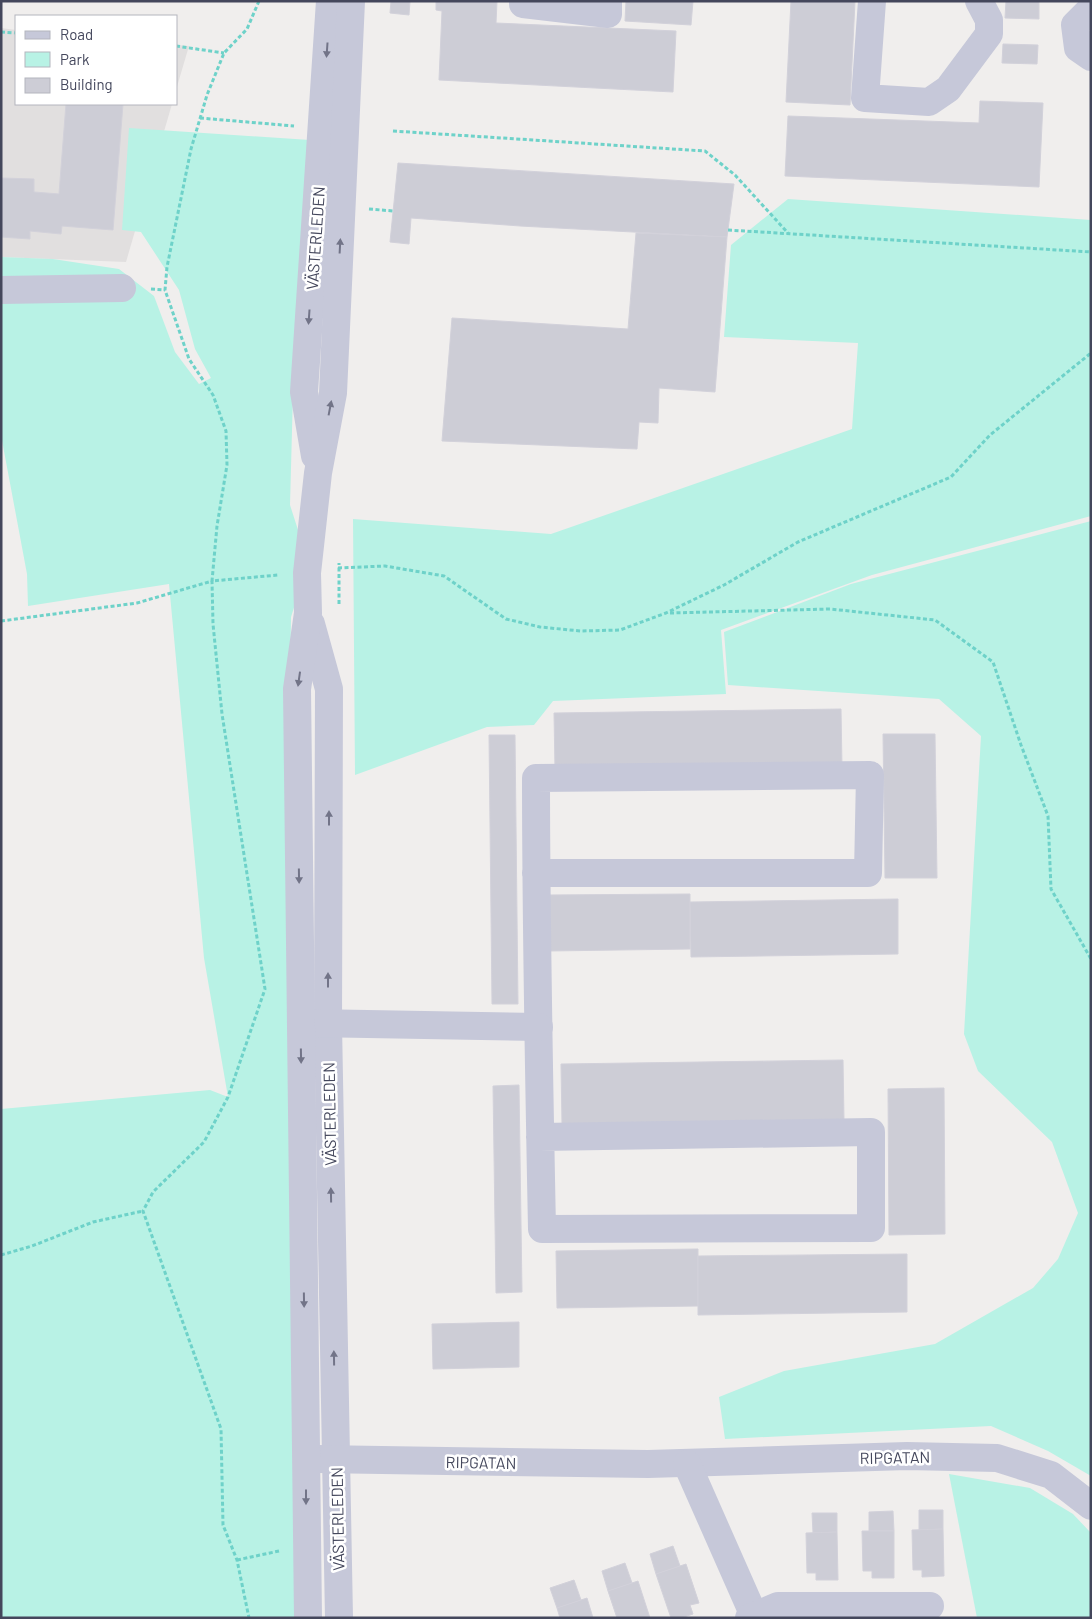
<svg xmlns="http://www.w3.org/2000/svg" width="1092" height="1619" viewBox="0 0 1092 1619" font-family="Barlow,sans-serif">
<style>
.education{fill:#e1dfdf}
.green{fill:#b8f2e5}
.building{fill:#cdcdd6;stroke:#d2d1da}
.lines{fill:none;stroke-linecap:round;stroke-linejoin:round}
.path{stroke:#6ed2c9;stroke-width:3;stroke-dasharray:4 2.5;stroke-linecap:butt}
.minor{stroke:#c6c8d9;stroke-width:28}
.oneway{fill:#727488}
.labels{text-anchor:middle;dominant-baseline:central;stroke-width:5;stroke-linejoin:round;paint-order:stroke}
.street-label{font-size:16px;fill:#44475c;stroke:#fff}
</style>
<rect width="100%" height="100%" fill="#f0eeed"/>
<g class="education">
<polygon points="1,28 16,30 16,104 172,104 126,262 1,257"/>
<polygon points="176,45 189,46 176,90"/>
</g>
<g class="green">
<polygon points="129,128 310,140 293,393 290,505 299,533 297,598 291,617 290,687 297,1618 1,1618 1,1109 210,1090 228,1097 204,958 169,584 28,606 27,574 1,435 1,257 53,259 119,269 154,296 175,352 199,384 211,378 195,349 179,290 141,232 122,230"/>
<polygon points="788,199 1091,220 1091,516 872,575 721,630 726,694 553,701 534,725 487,727 355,775 353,519 551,534 852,429 858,343 724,337 731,245"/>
<polygon points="1091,521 1091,1476 1048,1451 991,1426 725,1439 719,1397 784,1371 935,1344 1033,1288 1058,1259 1078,1213 1052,1142 978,1071 964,1034 981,736 939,699 728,685 724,632 851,584"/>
<polygon points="949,1474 1030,1488 1073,1514 1091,1533 1091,1618 977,1618"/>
</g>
<g class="building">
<polygon points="391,1 410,1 409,15 390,13"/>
<polygon points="436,1 497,1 496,23 676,31 673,92 439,80 442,11 436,10"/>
<polygon points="626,1 693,1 691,25 625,21"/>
<polygon points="791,1 855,1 850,105 786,102"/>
<polygon points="1006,1 1039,1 1039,19 1005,18"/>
<polygon points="1003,44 1038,45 1037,64 1002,63"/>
<polygon points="980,101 1043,103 1039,187 785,176 788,116 979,123"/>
<polygon points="66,104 123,104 113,230 62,226 61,234 30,231 30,239 1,237 1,178 34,179 34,192 59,194"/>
<polygon points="398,163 734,184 727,237 520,226 411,218 409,244 390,242"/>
<polygon points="636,233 727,237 715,392 659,388 658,423 639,422 637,449 442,441 452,318 628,329"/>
<polygon points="841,709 842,766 555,770 554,713"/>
<polygon points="883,734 935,734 937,878 885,878"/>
<polygon points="489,735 515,735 518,1004 492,1004"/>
<polygon points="690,894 690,949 548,951 548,895"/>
<polygon points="898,899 898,954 691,957 690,902"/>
<polygon points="843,1060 844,1121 562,1124 561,1064"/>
<polygon points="519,1085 522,1292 496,1293 493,1086"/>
<polygon points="944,1088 945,1234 889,1235 888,1089"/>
<polygon points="698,1249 698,1306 557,1308 556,1251"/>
<polygon points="907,1254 907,1312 698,1315 698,1256"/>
<polygon points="519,1322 519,1367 433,1369 432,1324"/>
<polygon points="919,1510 943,1510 943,1529 919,1530"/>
<polygon points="893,1511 894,1531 869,1531 869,1512"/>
<polygon points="812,1513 837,1513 837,1532 813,1533"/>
<polygon points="943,1529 944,1576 922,1577 922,1570 913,1570 912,1530"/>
<polygon points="862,1531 894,1531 894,1578 872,1578 872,1571 863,1571"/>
<polygon points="837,1532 838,1580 816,1580 816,1573 807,1573 806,1533"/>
<polygon points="673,1546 680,1566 656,1574 650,1554"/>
<polygon points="625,1563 632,1583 608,1591 602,1571"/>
<polygon points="686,1564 699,1603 690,1605 693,1614 681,1618 671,1618 656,1574"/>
<polygon points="574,1580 581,1600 557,1608 550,1588"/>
<polygon points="638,1581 650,1618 617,1618 608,1591"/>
<polygon points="587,1598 593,1618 560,1618 557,1608"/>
</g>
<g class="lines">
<g class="path">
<polyline points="259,1 247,29 224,53 207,95 191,149 167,267 165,290 189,359 213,395 226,431 227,465 217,526 212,581 278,575"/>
<polyline points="1,32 16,33"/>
<polyline points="176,46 224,53"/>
<polyline points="200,118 294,126"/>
<polyline points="393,131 705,151 735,175 788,233"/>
<polyline points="369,209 393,211"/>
<polyline points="728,230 1091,252"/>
<polyline points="151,289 165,290"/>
<polyline points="338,568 385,566 444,576 506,619 540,627 581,631 620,630 666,613 724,585 798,542 951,477 990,435 1091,353"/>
<polyline points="339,604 339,563"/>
<polyline points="670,613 830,609 935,620 993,662 1021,745 1048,816 1051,889 1091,959"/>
<polyline points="1,621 137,603 212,581 213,624 222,714 265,989 228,1097 204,1142 153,1192 143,1211 221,1429 223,1525 237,1560 249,1618"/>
<polyline points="1,1255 32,1246 93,1222 143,1211"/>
<polyline points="237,1560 279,1551"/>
</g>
<g class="minor">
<polyline points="523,1 523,4 608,14 608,1"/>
<polyline points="872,1 865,98 929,102 948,89 989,34 989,20 979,1"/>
<polyline points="1091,12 1088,12 1075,25 1078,48 1091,57"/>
<polyline points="1,290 122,288"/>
<polyline points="315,456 304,392 330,1"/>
<polyline points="311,624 329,689 328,1024 339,1618"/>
<path d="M 536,873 L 868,873 L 870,775 L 536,778 C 536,928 539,1079 542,1229 L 871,1228 L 871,1132 L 540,1137"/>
<polyline points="310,1023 539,1027"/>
<polyline points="318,1459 648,1464 907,1456 997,1458 1051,1475 1091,1506"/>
<polyline points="687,1464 755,1618"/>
<polyline points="308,1618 297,689 308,613 307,573 318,473 333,393 351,1"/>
<polyline points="749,1618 778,1606 930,1606"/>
</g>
</g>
<defs><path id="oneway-solid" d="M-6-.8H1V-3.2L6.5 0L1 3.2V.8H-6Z" transform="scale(1.25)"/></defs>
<g class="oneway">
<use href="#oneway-solid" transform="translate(327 50) rotate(94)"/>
<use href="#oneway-solid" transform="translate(340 246) rotate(-87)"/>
<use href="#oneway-solid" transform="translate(309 317) rotate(94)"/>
<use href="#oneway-solid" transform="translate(330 408) rotate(-79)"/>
<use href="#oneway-solid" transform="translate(299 679) rotate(98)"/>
<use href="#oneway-solid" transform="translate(329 818) rotate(-90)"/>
<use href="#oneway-solid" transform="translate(299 876) rotate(89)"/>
<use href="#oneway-solid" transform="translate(328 980) rotate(-90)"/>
<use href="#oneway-solid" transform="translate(301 1056) rotate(89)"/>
<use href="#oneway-solid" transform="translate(331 1195) rotate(-91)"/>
<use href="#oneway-solid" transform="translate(304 1300) rotate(89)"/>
<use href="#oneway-solid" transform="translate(334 1358) rotate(-91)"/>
<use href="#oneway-solid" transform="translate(306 1497) rotate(90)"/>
</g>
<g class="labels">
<g class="street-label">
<text transform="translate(315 238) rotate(-86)">VÄSTERLEDEN</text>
<text transform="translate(329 1114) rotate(-91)">VÄSTERLEDEN</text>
<text transform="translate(895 1457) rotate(-1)">RIPGATAN</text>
<text transform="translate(481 1462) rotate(1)">RIPGATAN</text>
<text transform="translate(337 1519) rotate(-91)">VÄSTERLEDEN</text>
</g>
</g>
<rect width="1092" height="1619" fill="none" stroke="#44475c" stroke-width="5"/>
<rect x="15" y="15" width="162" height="90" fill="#ffffff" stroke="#b4b5be"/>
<rect x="25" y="31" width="25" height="8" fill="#c6c8d9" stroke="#b4b5be"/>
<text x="60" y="40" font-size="15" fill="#44475c">Road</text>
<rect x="25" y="52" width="25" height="15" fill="#b8f2e5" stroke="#b4b5be"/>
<text x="60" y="65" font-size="15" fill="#44475c">Park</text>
<rect x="25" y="78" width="25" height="15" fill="#cdcdd6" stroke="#b4b5be"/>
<text x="60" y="90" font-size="15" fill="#44475c">Building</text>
</svg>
